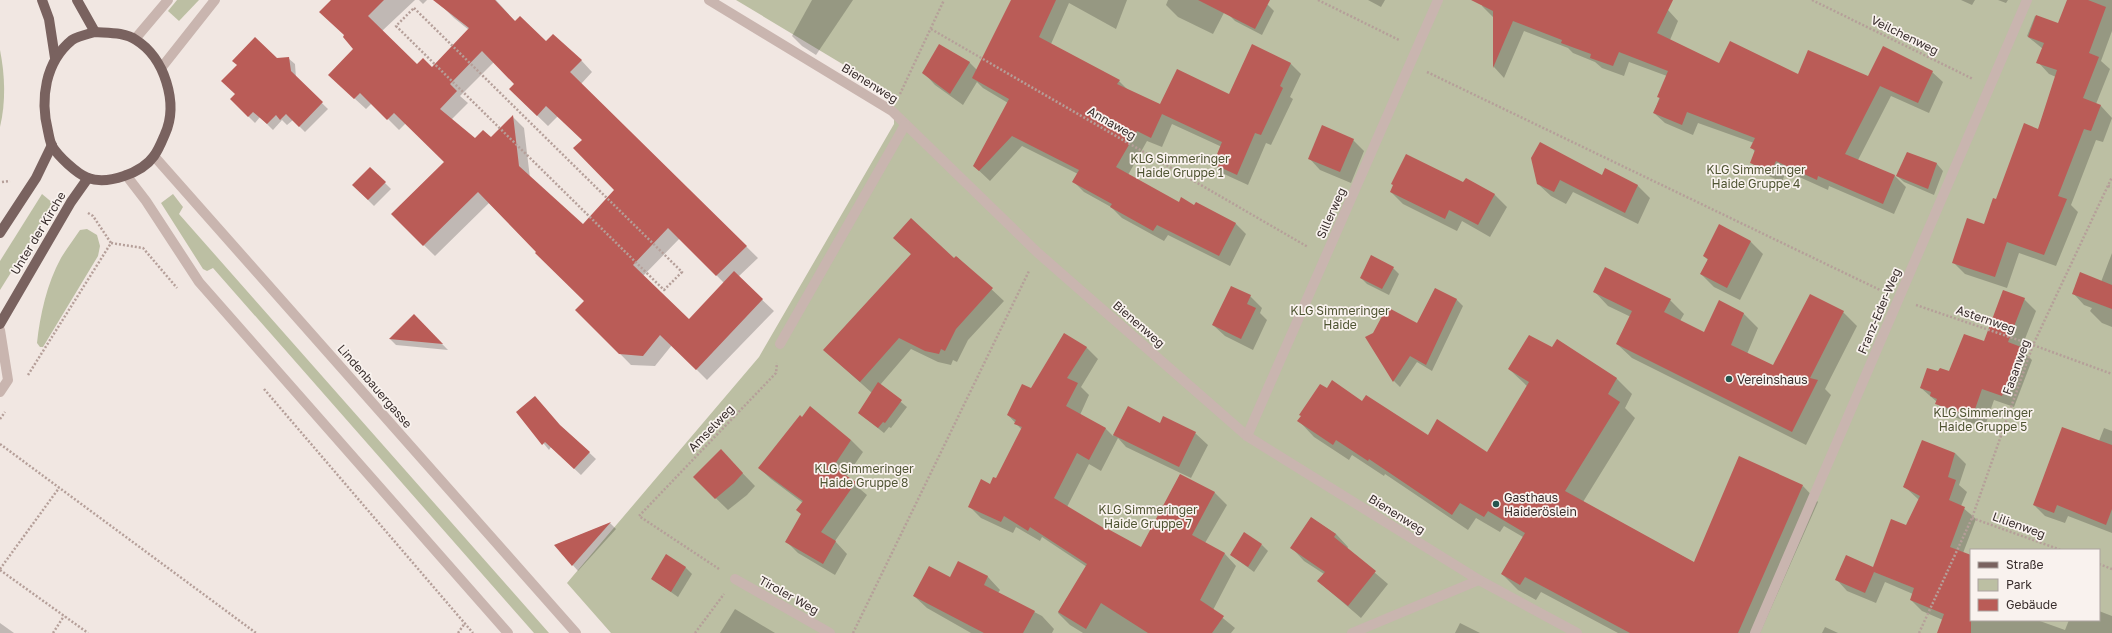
<svg xmlns="http://www.w3.org/2000/svg" width="2112" height="633" viewBox="0 0 2112 633" font-family="'Golos Text',sans-serif">
<style>
.green{fill:#bcbfa3;fill-rule:evenodd}
.shadow{fill:#0003;fill-rule:evenodd}
.building{fill:#ba5c57;fill-rule:evenodd}
.lines{fill:none;stroke-linecap:round;stroke-linejoin:round}
.path{stroke:#b59f99;stroke-width:2.5;stroke-dasharray:2 2;stroke-linecap:butt}
.minor{stroke:#c9b5af;stroke-width:10}
.major{stroke:#79625f;stroke-width:10}
.poi-dot{fill:#25564f;stroke:#f9f2ee;stroke-width:1.5}
.labels{text-anchor:middle;dominant-baseline:central;stroke-width:3.5;stroke-linejoin:round;paint-order:stroke}
.street-label{font-size:12px;fill:#382d2c;stroke:#f9f2ee}
.park-label{font-size:12px;fill:#4f5432;stroke:#f9f2ee}
.poi-label{font-size:12px;fill:#382d2c;stroke:#f9f2ee;text-anchor:start}
</style>
<rect width="100%" height="100%" fill="#f1e7e2"/>
<g class="green">
<polygon points="177,0 199,0 179,21 168,11"/>
<path d="M 736,0 L 2112,0 L 2112,633 L 611,633 L 567,583 L 759,357 L 894,124 L 894,95 ZM 1971,550 L 2099,550 L 2099,620 L 1971,620 Z"/>
<path d="M 0,50 C 5,75 6,102 0,127 Z"/>
<polygon points="42,194 54,204 0,290 0,261"/>
<polygon points="173,194 183,207 179,214 549,633 534,633 213,268 207,271 203,269 161,203"/>
<path d="M 87,229 L 97,235 L 100,246 L 98,256 L 43,347 L 40,347 L 37,343 C 40,315 47,283 61,258 C 67,248 74,239 80,230 Z"/>
</g>
<g class="shadow">
<path d="M 332,0 L 415,0 L 382,31 L 417,65 L 432,68 L 469,30 L 454,18 L 442,6 L 439,0 L 496,0 L 520,27 L 494,62 L 460,96 L 468,103 L 451,120 L 475,140 L 491,138 L 513,117 L 524,128 L 530,178 L 583,226 L 615,190 L 583,140 L 558,116 L 548,126 L 521,100 L 516,84 L 546,43 L 581,60 L 592,72 L 581,84 L 758,258 L 738,277 L 774,311 L 707,380 L 672,345 L 655,366 L 631,365 L 577,310 L 585,301 L 489,203 L 435,256 L 392,214 L 445,162 L 406,123 L 399,130 L 372,103 L 366,109 L 341,86 L 355,49 L 345,35 ZM 680,238 L 724,283 L 689,321 L 643,276 Z"/>
<polygon points="419,0 427,0 423,4"/>
<polygon points="812,0 853,0 816,55 802,46 792,36"/>
<polygon points="1012,0 1127,0 1116,29 1069,3 1051,44 1119,81 1129,91 1161,105 1230,95 1252,45 1291,64 1301,74 1290,97 1293,99 1271,145 1266,143 1248,185 1224,174 1214,164 1222,147 1172,124 1162,147 1147,141 1128,175 1179,203 1195,206 1236,224 1246,234 1230,266 1168,235 1164,241 1122,218 1111,207 1084,192 1073,181 1078,174 1022,146 990,181 974,166 1008,103 983,88 977,82 963,105 935,85 923,72 969,62 977,70"/>
<polygon points="1168,0 1223,0 1228,5 1213,34 1178,17 1166,5"/>
<polygon points="1236,0 1258,0 1268,5 1274,11 1262,35 1235,21 1229,15"/>
<polygon points="1368,0 1385,0 1381,7"/>
<polygon points="1484,0 1646,0 1668,10 1678,21 1670,40 1720,65 1798,75 1869,77 1932,72 1943,82 1929,113 1891,96 1858,160 1895,176 1906,187 1894,214 1829,186 1828,190 1786,171 1782,182 1762,173 1751,162 1755,152 1752,148 1754,143 1698,123 1693,135 1665,123 1654,113 1667,76 1629,62 1624,76 1602,68 1595,62 1573,53 1568,48 1524,31 1504,78 1494,67 1494,18 1482,6"/>
<polygon points="1961,0 1975,0 1972,5"/>
<polygon points="1998,0 2008,0 2006,3"/>
<polygon points="2068,0 2112,0 2112,31 2101,61 2110,69 2096,104 2101,106 2112,118 2103,142 2096,140 2071,205 2078,212 2056,266 2019,253 2007,288 1965,274 1954,263 1985,225 1996,200 2038,130 2056,77 2049,74 2038,62 2043,49 2027,36 2035,16 2059,24"/>
<polygon points="288,58 295,64 296,78 328,109 305,132 293,120 287,125 282,120 273,130 260,117 255,123 231,99 277,59"/>
<polygon points="1353,140 1364,151 1351,183 1320,170 1309,158"/>
<polygon points="1907,153 1937,164 1943,171 1934,195 1904,182 1897,176"/>
<polygon points="1532,158 1602,176 1606,170 1638,186 1650,198 1638,224 1573,192 1566,204 1551,196 1538,184"/>
<polygon points="370,168 391,189 374,206 353,185"/>
<polygon points="1466,179 1495,195 1507,207 1490,237 1462,221 1457,231 1403,204 1391,192 1464,183"/>
<polygon points="1719,226 1751,242 1763,254 1740,300 1714,287 1701,274 1708,260 1704,256"/>
<polygon points="894,238 954,260 957,257 1004,301 968,340 957,362 953,360 951,365 938,362 911,349 880,385 907,407 891,428 889,427 884,433 859,413 872,393 824,350 912,255"/>
<polygon points="2112,253 2112,327 2102,323 2090,311 2092,308 2084,305 2073,293 2101,282"/>
<polygon points="1393,268 1399,274 1389,295 1367,284 1361,278"/>
<polygon points="1435,290 1457,300 1463,306 1432,371 1417,362 1400,387 1394,381 1367,337 1417,324"/>
<polygon points="1594,291 1670,300 1684,314 1680,321 1705,334 1743,313 1758,328 1747,354 1773,367 1843,312 1857,326 1825,389 1831,395 1806,445 1632,358 1617,344 1631,317 1608,306"/>
<polygon points="1250,296 1262,308 1260,313 1267,320 1253,350 1225,336 1213,325"/>
<polygon points="2024,299 2036,311 2021,349 2032,360 2014,407 1994,400 1986,423 1982,422 1981,426 1948,415 1937,403 1937,402 1921,388 1939,373 1950,372 1984,342"/>
<polygon points="414,315 448,350 396,345 390,339"/>
<polygon points="1086,347 1098,359 1081,387 1089,395 1080,415 1105,428 1113,436 1128,408 1160,424 1195,433 1208,445 1191,478 1126,447 1118,438 1101,471 1089,464 1067,507 1107,532 1141,549 1180,475 1215,493 1227,505 1205,543 1225,554 1236,566 1213,610 1235,628 1231,633 1083,633 1070,625 1058,613 1087,567 1042,537 1040,541 1016,527 1013,533 981,518 969,506 996,480 1022,430 1008,415 1031,389"/>
<polygon points="1509,369 1616,378 1632,394 1625,408 1635,418 1583,502 1695,563 1803,486 1818,502 1760,633 1618,633 1541,592 1536,600 1518,590 1502,574 1523,537 1504,526 1500,532 1476,518 1468,530 1385,474 1384,476 1352,455 1349,460 1314,437 1299,421 1362,403 1428,437 1488,454 1528,387"/>
<polygon points="518,412 564,429 596,459 581,475 551,447 549,450"/>
<polygon points="2104,428 2112,431 2112,533 2068,516 2065,523 2045,516 2034,505 2099,441"/>
<polygon points="851,440 863,452 846,477 867,495 835,541 847,554 835,575 798,553 786,541 802,515 803,503 771,479 759,468"/>
<polygon points="721,451 755,486 747,495 728,510 694,477"/>
<polygon points="1955,453 1966,464 1959,485 1967,492 1961,506 1976,519 1963,553 1971,556 1971,620 2037,620 2065,630 2069,620 2099,620 2099,611 2112,616 2112,633 1938,633 1943,620 1922,611 1911,600 1913,594 1885,582 1876,603 1847,591 1837,580 1873,568 1907,526 1919,500 1905,487"/>
<polygon points="1311,518 1336,534 1348,547 1347,549 1388,584 1361,618 1318,581 1324,574 1304,561 1292,548"/>
<polygon points="610,523 616,529 578,571 555,545"/>
<polygon points="1262,545 1268,551 1254,572 1231,555"/>
<polygon points="666,556 686,568 692,574 678,597 652,579"/>
<polygon points="959,563 988,577 1000,590 998,593 1042,616 1054,629 1052,633 971,633 927,608 914,596 951,579"/>
<polygon points="735,609 775,633 720,633"/>
<polygon points="0,623 14,633 0,633"/>
<polygon points="1460,623 1480,633 1455,633"/>
<polygon points="1825,627 1838,633 1822,633"/>
</g>
<g class="building">
<path d="M 331,0 L 384,0 L 368,16 L 417,64 L 423,58 L 432,67 L 469,28 L 433,0 L 495,0 L 515,21 L 520,16 L 546,41 L 553,34 L 582,60 L 570,72 L 747,246 L 716,276 L 668,228 L 633,265 L 689,319 L 734,271 L 763,299 L 696,370 L 660,335 L 643,356 L 619,354 L 575,310 L 584,301 L 535,253 L 536,252 L 478,192 L 423,246 L 391,214 L 444,162 L 394,113 L 387,120 L 360,93 L 354,99 L 328,75 L 353,49 L 343,37 L 344,35 L 319,12 ZM 482,51 L 514,84 L 509,89 L 537,116 L 546,106 L 582,140 L 573,148 L 614,190 L 583,224 L 519,166 L 513,115 L 491,137 L 483,130 L 475,138 L 440,109 L 457,91 L 450,84 Z"/>
<polygon points="1011,0 1056,0 1039,37 1120,80 1117,84 1160,104 1177,69 1229,94 1252,44 1291,63 1280,86 1283,88 1261,135 1255,133 1237,175 1213,164 1222,142 1162,114 1151,138 1137,131 1116,167 1179,202 1181,197 1194,205 1196,202 1236,223 1219,256 1157,225 1153,231 1110,207 1112,204 1072,182 1079,170 1012,136 979,171 973,166 1009,99 972,78"/>
<polygon points="1198,0 1270,0 1255,29"/>
<polygon points="1471,0 1673,0 1657,33 1719,63 1730,41 1798,74 1808,50 1868,76 1883,46 1933,71 1918,103 1880,86 1845,154 1895,175 1883,204 1818,176 1817,180 1776,161 1771,172 1750,163 1755,150 1750,148 1755,138 1687,112 1682,125 1653,113 1660,98 1657,97 1668,71 1619,52 1613,66 1590,58 1591,54 1561,43 1562,40 1513,21 1493,68 1493,11"/>
<polygon points="2067,0 2088,0 2106,7 2089,53 2099,57 2083,98 2101,105 2091,131 2084,129 2058,196 2067,199 2044,255 2007,242 1995,277 1952,263 1967,218 1984,224 1993,198 1996,199 2024,123 2038,129 2057,70 2036,63 2044,43 2028,37 2036,15 2058,23"/>
<polygon points="255,37 277,58 289,57 291,71 323,102 299,127 286,114 280,120 276,115 267,124 253,112 248,117 230,99 235,94 221,81 237,65 232,61"/>
<polygon points="939,44 970,62 950,94 922,73"/>
<polygon points="1322,125 1354,139 1340,172 1308,159"/>
<polygon points="1540,142 1602,175 1605,168 1638,185 1625,213 1560,180 1554,192 1537,184 1531,158"/>
<polygon points="1907,152 1937,163 1928,189 1896,176"/>
<polygon points="1406,154 1463,182 1466,178 1495,194 1478,225 1449,210 1445,219 1390,192 1393,185 1391,184"/>
<polygon points="370,167 386,182 368,200 352,185"/>
<polygon points="911,218 954,258 956,256 993,288 956,329 945,351 941,349 939,354 925,351 899,338 860,382 823,350 911,254 893,238"/>
<polygon points="1719,224 1751,241 1727,288 1700,274 1708,259 1703,256"/>
<polygon points="1371,255 1394,267 1382,289 1360,278"/>
<polygon points="1605,267 1671,299 1664,312 1704,332 1719,300 1744,313 1731,345 1773,365 1810,294 1844,311 1810,378 1818,380 1792,432 1616,344 1632,311 1593,292"/>
<polygon points="2080,272 2112,285 2112,309 2072,294"/>
<polygon points="1231,286 1251,295 1247,304 1256,308 1241,339 1212,325"/>
<polygon points="1435,288 1457,299 1426,365 1410,356 1393,382 1365,337 1373,333 1387,307 1417,323"/>
<polygon points="2003,290 2025,298 2008,342 2021,347 2002,396 1982,389 1974,412 1971,411 1969,415 1935,404 1937,399 1930,396 1931,392 1920,388 1927,368 1938,371 1940,368 1949,371 1964,334 1984,341"/>
<polygon points="414,314 443,344 389,339"/>
<polygon points="1064,333 1087,347 1067,378 1078,383 1066,406 1106,428 1089,460 1077,453 1054,498 1107,530 1108,529 1141,547 1180,474 1215,492 1192,535 1225,553 1200,600 1224,616 1212,633 1148,633 1101,603 1086,629 1058,612 1087,564 1030,527 1028,531 1004,516 1001,522 968,507 981,479 990,484 993,477 996,478 1022,427 1014,424 1016,420 1007,415 1022,384 1031,388"/>
<polygon points="1529,335 1552,347 1557,339 1617,378 1608,394 1620,402 1565,491 1694,562 1739,456 1803,485 1738,633 1630,633 1525,577 1520,585 1501,574 1525,533 1488,511 1484,517 1460,503 1452,515 1369,459 1368,461 1336,440 1333,445 1297,421 1301,416 1299,415 1320,384 1327,388 1332,380 1362,401 1366,395 1428,435 1437,419 1487,452 1529,382 1508,369"/>
<polygon points="878,382 902,400 885,423 883,422 878,428 858,413"/>
<polygon points="535,396 560,425 590,452 574,469 545,442 542,445 516,412"/>
<polygon points="810,406 851,440 833,467 856,482 821,532 836,541 823,564 785,542 801,514 796,510 803,501 758,468 800,415 802,417"/>
<polygon points="1128,406 1160,423 1163,416 1196,432 1179,467 1113,435"/>
<polygon points="2062,427 2112,445 2112,509 2106,525 2057,505 2054,513 2033,505"/>
<polygon points="1922,440 1955,453 1948,477 1956,480 1949,500 1965,507 1950,547 1971,555 1971,633 1937,633 1944,614 1910,600 1914,588 1874,572 1865,593 1835,580 1846,555 1873,567 1891,519 1906,525 1920,496 1903,487"/>
<polygon points="721,449 743,473 734,483 715,499 693,477"/>
<polygon points="1311,517 1336,534 1334,537 1376,571 1348,606 1317,581 1325,572 1290,548"/>
<polygon points="611,522 572,566 554,545"/>
<polygon points="1244,532 1262,544 1248,567 1230,555"/>
<polygon points="666,554 686,567 671,592 651,579"/>
<polygon points="958,561 988,576 984,585 1035,611 1023,633 984,633 913,596 929,566 950,577"/>
</g>
<g class="lines">
<g class="path">
<polyline points="1318,0 1399,40"/>
<polyline points="1812,0 1973,79"/>
<polygon points="414,8 682,272 664,290 396,26"/>
<polyline points="931,29 1308,247"/>
<polyline points="1427,72 1880,290"/>
<polyline points="900,94 944,0"/>
<polyline points="2,182 10,181"/>
<polyline points="2108,186 2112,187"/>
<polyline points="88,213 93,216 111,243"/>
<polyline points="1916,305 2033,345 2112,374"/>
<polyline points="28,375 111,243 143,248 177,288"/>
<polyline points="264,389 473,633"/>
<polyline points="0,419 5,412"/>
<polyline points="0,444 256,633"/>
<polyline points="1972,518 2061,550"/>
<polyline points="2099,564 2112,569"/>
<polyline points="0,569 59,488"/>
<polyline points="719,569 639,516 776,373 777,363"/>
<polyline points="0,570 88,633"/>
<polyline points="53,633 64,616"/>
<polyline points="458,633 465,623"/>
<polyline points="695,633 724,594"/>
<polyline points="853,633 1029,271"/>
<polyline points="1919,633 1972,518 2033,345 2112,177"/>
</g>
<g class="minor">
<polyline points="709,0 892,111 1038,253 1247,436 1479,580 1577,633"/>
<polyline points="135,39 168,0"/>
<polyline points="162,67 215,0"/>
<polyline points="154,156 576,633"/>
<polyline points="126,175 146,201 199,282 508,633"/>
<polyline points="0,330 8,380 0,392"/>
<polyline points="780,344 905,125"/>
<polyline points="1247,436 1438,0"/>
<polyline points="735,579 830,633"/>
<polyline points="1352,633 1479,580"/>
<polyline points="1755,633 2027,0"/>
</g>
<g class="major">
<polyline points="42,0 49,19 55,58"/>
<polyline points="77,0 95,32"/>
<path d="M 95,32 C 108,33 125,32 136,40 C 164,57 179,103 165,134 C 162,141 159,149 154,156 C 142,173 108,185 88,178 C 77,174 58,156 52,146 C 50,142 49,136 48,131 C 40,99 45,62 72,40 C 78,36 88,34 95,32 Z"/>
<polyline points="0,233 36,178 52,145"/>
<polyline points="0,324 71,202 88,178"/>
</g>
</g>
<g class="poi-dot">
<circle cx="1729" cy="379" r="4"/>
<circle cx="1496" cy="504" r="4"/>
</g>
<g class="labels">
<g class="street-label">
<text transform="translate(1905 35) rotate(26)">Veilchenweg</text>
<text transform="translate(870 83) rotate(32)">Bienenweg</text>
<text transform="translate(1112 123) rotate(30)">Annaweg</text>
<text transform="translate(1331 213) rotate(-66)">Sillerweg</text>
<text transform="translate(38 233) rotate(-59)">Unter der Kirche</text>
<text transform="translate(1879 311) rotate(-67)">Franz-Eder-Weg</text>
<text transform="translate(1986 319) rotate(19)">Asternweg</text>
<text transform="translate(1139 324) rotate(41)">Bienenweg</text>
<text transform="translate(2016 367) rotate(-70)">Fasanweg</text>
<text transform="translate(375 386) rotate(49)">Lindenbauergasse</text>
<text transform="translate(711 428) rotate(-46)">Amselweg</text>
<text transform="translate(1397 514) rotate(32)">Bienenweg</text>
<text transform="translate(2019 525) rotate(20)">Lilienweg</text>
<text transform="translate(789 595) rotate(29)">Tiroler Weg</text>
</g>
<g class="park-label">
<text x="1180" y="158">KLG Simmeringer<tspan x="1180" dy="14">Haide Gruppe 1</tspan></text>
<text x="1756" y="169">KLG Simmeringer<tspan x="1756" dy="14">Haide Gruppe 4</tspan></text>
<text x="1340" y="310">KLG Simmeringer<tspan x="1340" dy="14">Haide</tspan></text>
<text x="1983" y="412">KLG Simmeringer<tspan x="1983" dy="14">Haide Gruppe 5</tspan></text>
<text x="864" y="468">KLG Simmeringer<tspan x="864" dy="14">Haide Gruppe 8</tspan></text>
<text x="1148" y="509">KLG Simmeringer<tspan x="1148" dy="14">Haide Gruppe 7</tspan></text>
</g>
<g class="poi-label">
<text x="1737" y="379">Vereinshaus</text>
<text x="1504" y="497">Gasthaus<tspan x="1504" dy="14">Haideröslein</tspan></text>
</g>
</g>
<rect x="1970" y="549" width="130" height="72" fill="#f9f2ee" stroke="#aca3a0"/>
<rect x="1978" y="562" width="20" height="6" fill="#79625f" stroke="#aca3a0"/>
<text x="2006" y="569" font-size="12" fill="#382d2c">Straße</text>
<rect x="1978" y="579" width="20" height="12" fill="#bcbfa3" stroke="#aca3a0"/>
<text x="2006" y="589" font-size="12" fill="#382d2c">Park</text>
<rect x="1978" y="599" width="20" height="12" fill="#ba5c57" stroke="#aca3a0"/>
<text x="2006" y="609" font-size="12" fill="#382d2c">Gebäude</text>
</svg>
